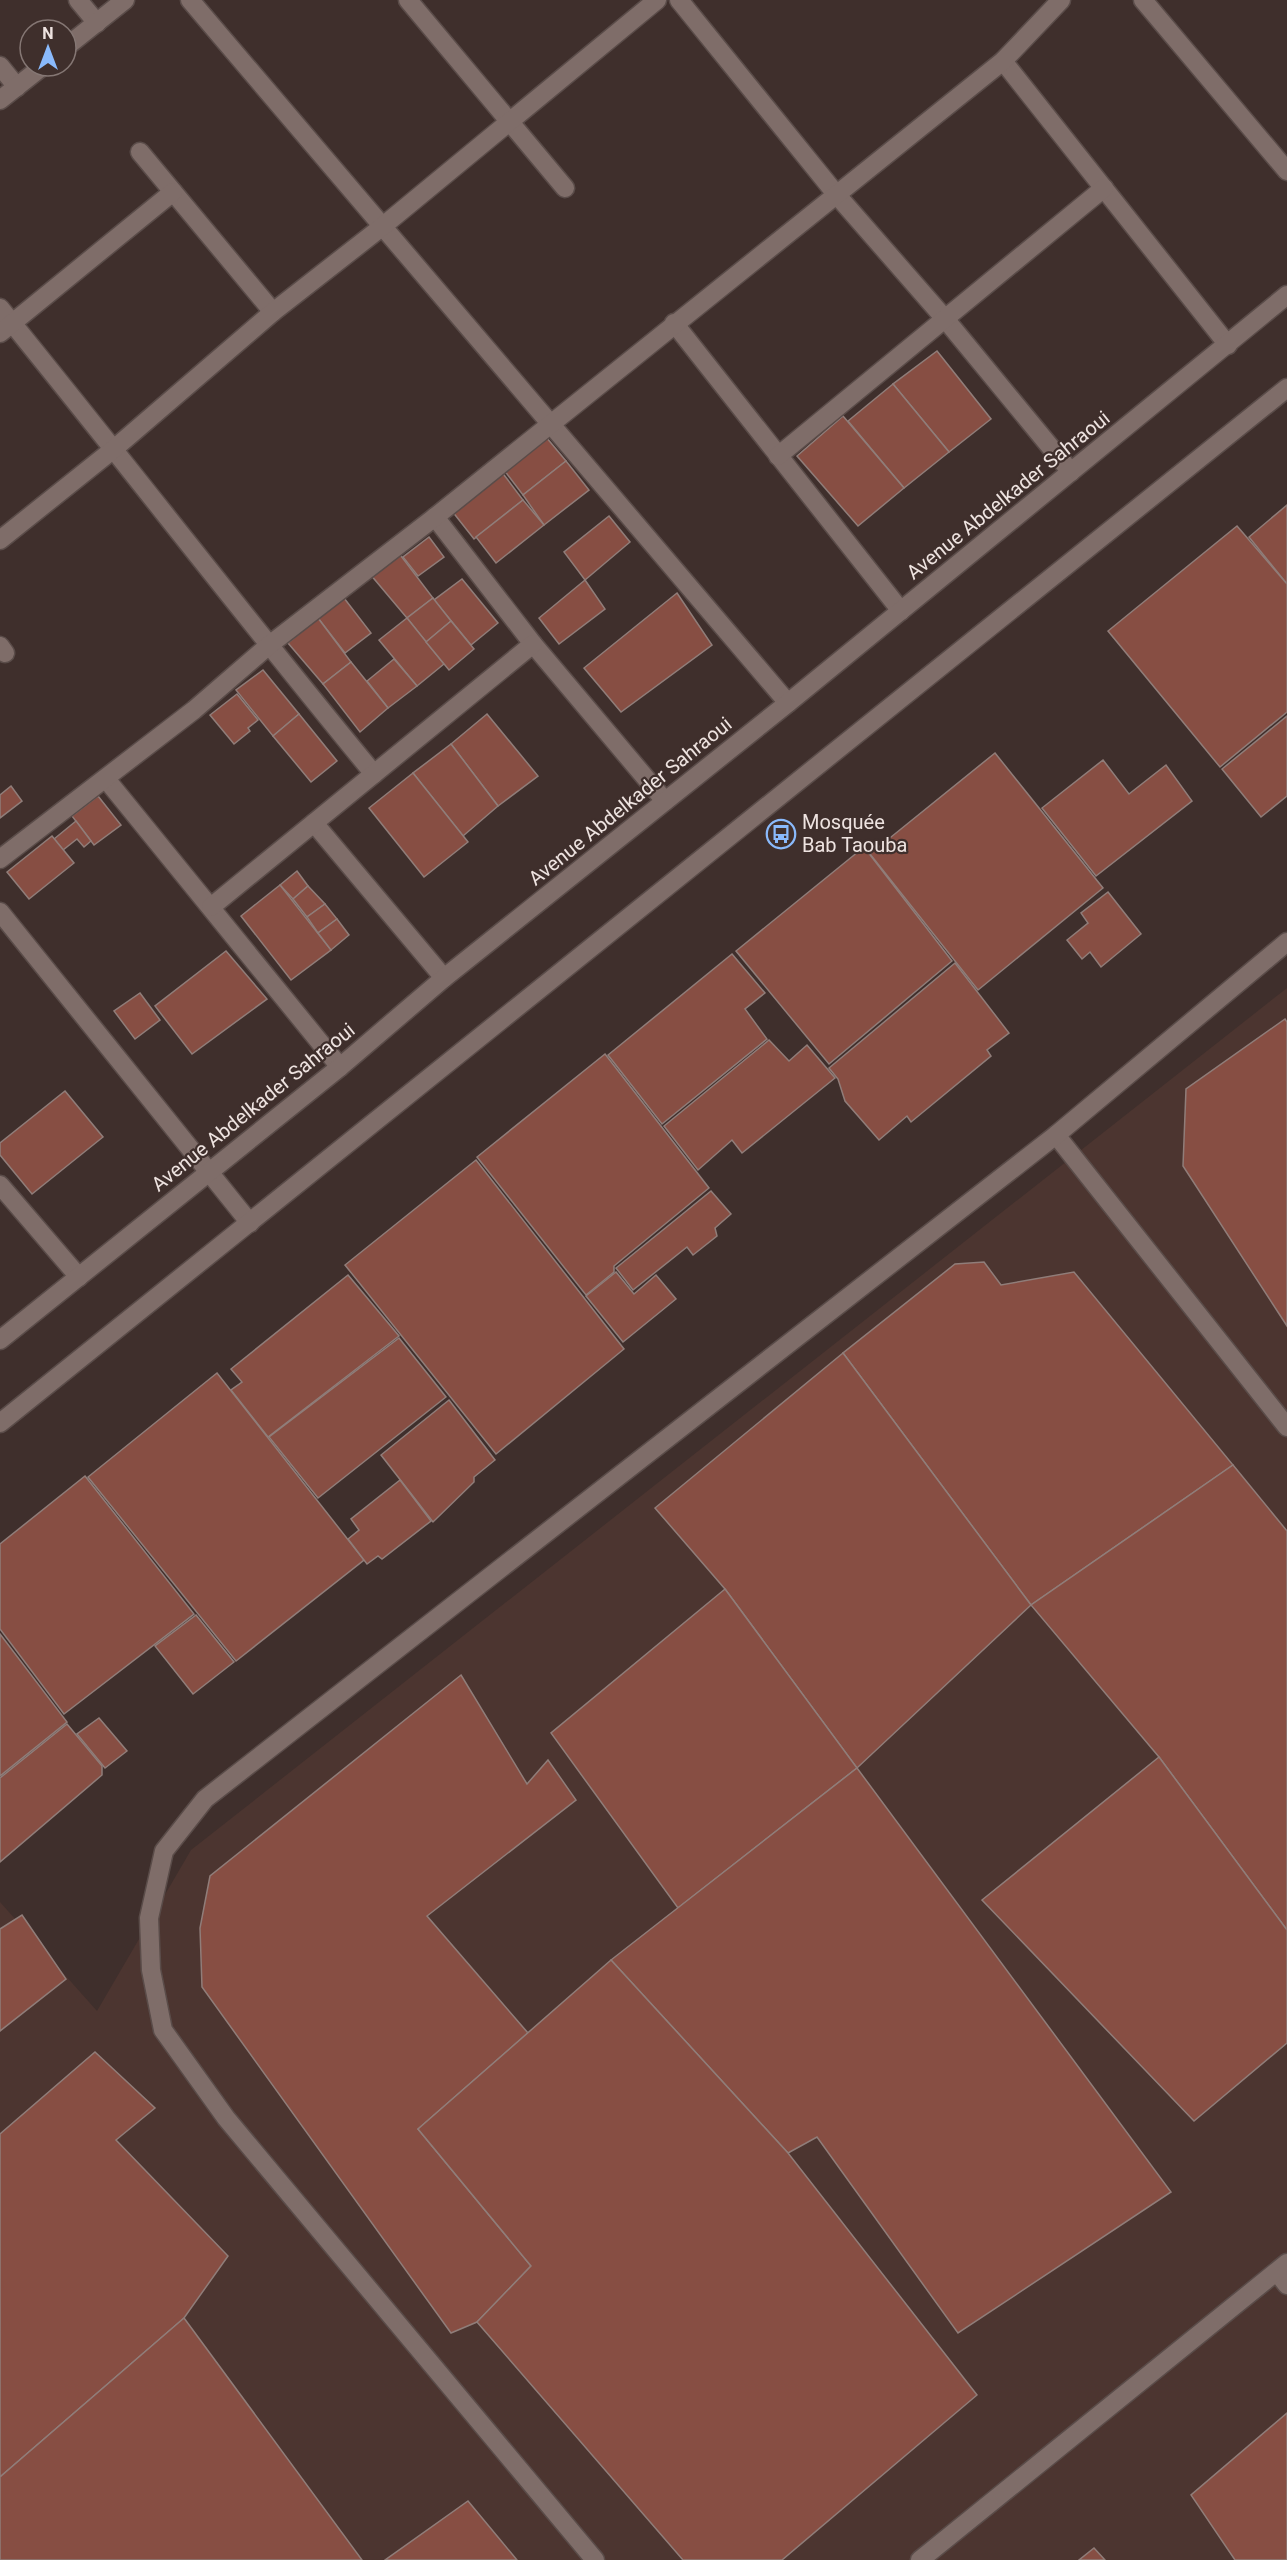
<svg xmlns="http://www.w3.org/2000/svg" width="1287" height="2560" viewBox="0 0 1287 2560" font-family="Roboto,sans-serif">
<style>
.built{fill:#4c3530}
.building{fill:#874e43;stroke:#907d79;stroke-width:1.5}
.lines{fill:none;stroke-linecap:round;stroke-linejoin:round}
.lane-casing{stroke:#5a4c49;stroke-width:21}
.street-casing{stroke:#5a4c49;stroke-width:21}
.secondary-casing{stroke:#5a4c49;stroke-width:21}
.lane{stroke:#7f6d69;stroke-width:18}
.street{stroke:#7f6d69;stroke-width:18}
.secondary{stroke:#7f6d69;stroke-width:18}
.labels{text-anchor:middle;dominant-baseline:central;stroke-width:4.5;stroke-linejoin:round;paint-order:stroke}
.street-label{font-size:20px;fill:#eee3e0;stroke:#3f2f2c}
.poi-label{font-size:20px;fill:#eee3e0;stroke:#3f2f2c;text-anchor:start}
</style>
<rect width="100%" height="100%" fill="#3f2f2c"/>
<polygon class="built" points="1287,988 1287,2560 0,2560 0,1902 97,2011 191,1850"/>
<g class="building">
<polygon points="937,351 991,419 949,452 893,384"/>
<polygon points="893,384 949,452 904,488 848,421"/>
<polygon points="843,416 904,488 858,526 797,456"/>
<polygon points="546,437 566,461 523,495 504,470"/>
<polygon points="566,461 589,490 544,525 523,495"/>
<polygon points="501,471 523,500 474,539 452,511"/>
<polygon points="523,500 544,525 496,563 476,537"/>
<polygon points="1287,505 1287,584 1249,537"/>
<polygon points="609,516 630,542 585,580 564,552"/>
<polygon points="1237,526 1287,584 1287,712 1220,767 1108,631"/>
<polygon points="429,537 444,557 418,576 403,557"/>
<polygon points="398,552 433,598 407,618 370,574"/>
<polygon points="462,579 498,623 471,645 434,600"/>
<polygon points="585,580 605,609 559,644 539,618"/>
<polygon points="677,593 712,645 621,712 584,668"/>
<polygon points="344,598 371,633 345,653 318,618"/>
<polygon points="433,598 451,621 426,642 407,618"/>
<polygon points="318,618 351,662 323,684 288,643"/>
<polygon points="407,618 444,664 417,686 379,640"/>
<polygon points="451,621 474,649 449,670 426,642"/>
<polygon points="394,659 417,686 388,708 367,681"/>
<polygon points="351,662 388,708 360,732 323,684"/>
<polygon points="263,670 299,714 273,736 236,690"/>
<polygon points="237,694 258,720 248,728 250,731 234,744 210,715"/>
<polygon points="299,714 337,761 311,782 273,736"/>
<polygon points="487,714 538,776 498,806 451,744"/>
<polygon points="1287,716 1287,796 1261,817 1222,769"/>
<polygon points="451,744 498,806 463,836 413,773"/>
<polygon points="995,753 1103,888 978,990 870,854"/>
<polygon points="1103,760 1129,794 1166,765 1192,801 1096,876 1042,808"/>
<polygon points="413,773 468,842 424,877 369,808"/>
<polygon points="11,786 22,801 0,818 0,795"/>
<polygon points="98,796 121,825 94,845 72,816"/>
<polygon points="76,821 91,841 84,847 77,839 63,850 54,839"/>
<polygon points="52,836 74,863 29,899 7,872"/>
<polygon points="864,847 952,961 829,1064 736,951"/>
<polygon points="297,871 308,886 293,899 280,885"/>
<polygon points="280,885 331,950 291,980 241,916"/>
<polygon points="308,886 325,904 307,917 293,899"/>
<polygon points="1108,892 1141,934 1101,967 1090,952 1082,959 1067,940 1088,923 1081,913"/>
<polygon points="325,904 337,919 318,933 307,917"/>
<polygon points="337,919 349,935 331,950 318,933"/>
<polygon points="226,951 267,999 192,1054 155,1006"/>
<polygon points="732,954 765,993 745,1009 767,1039 662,1124 608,1055"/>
<polygon points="955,963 1009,1033 987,1050 991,1056 911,1122 907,1116 879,1140 845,1101 838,1079 829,1068"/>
<polygon points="140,993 160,1020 135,1039 114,1011"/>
<polygon points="1285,1019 1287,1022 1287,1326 1183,1166 1186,1089"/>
<polygon points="769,1040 789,1061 807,1045 835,1078 742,1153 732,1140 698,1170 664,1126"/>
<polygon points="605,1054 709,1188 614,1266 614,1272 586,1295 477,1157"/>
<polygon points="65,1091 103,1137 32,1194 0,1155 0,1143"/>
<polygon points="476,1160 624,1349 496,1454 345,1265"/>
<polygon points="711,1191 731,1214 715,1228 717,1236 693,1255 687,1247 633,1290 616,1268"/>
<polygon points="984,1262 1001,1285 1074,1272 1233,1465 1031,1605 843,1353 955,1264"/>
<polygon points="616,1272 634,1294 656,1275 676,1299 623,1342 586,1296"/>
<polygon points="348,1275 399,1336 268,1437 231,1390 242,1382 231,1369"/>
<polygon points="399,1338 446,1397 318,1498 269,1437"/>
<polygon points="843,1353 1031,1605 857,1768 725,1589 655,1508"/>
<polygon points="217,1373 364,1560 236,1661 88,1477"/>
<polygon points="449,1400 495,1460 474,1477 474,1482 433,1522 381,1455"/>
<polygon points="1233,1465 1287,1531 1287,1930 1159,1757 1031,1605"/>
<polygon points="85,1476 194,1614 64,1714 0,1629 0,1544"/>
<polygon points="400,1480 431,1521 382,1559 378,1556 367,1564 348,1539 359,1530 351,1519"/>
<polygon points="725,1589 857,1768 678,1908 551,1733"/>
<polygon points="196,1615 234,1662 193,1694 155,1646"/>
<polygon points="0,1634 67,1722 0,1776"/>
<polygon points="461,1675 527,1784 548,1760 576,1800 427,1916 528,2033 418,2129 531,2266 477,2322 451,2333 202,1987 200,1928 210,1876"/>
<polygon points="99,1718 127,1751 105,1768 77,1734"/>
<polygon points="67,1724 102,1766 102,1775 0,1862 0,1778"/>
<polygon points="1159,1757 1287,1930 1287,2043 1194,2121 982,1900"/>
<polygon points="857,1768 1171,2192 958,2333 817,2137 788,2153 611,1960"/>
<polygon points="22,1915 66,1979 0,2031 0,1929"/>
<polygon points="611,1960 788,2153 977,2395 782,2560 683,2560 477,2322 531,2266 418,2129"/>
<polygon points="95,2052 155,2108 116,2140 228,2256 184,2318 0,2477 0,2134"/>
<polygon points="184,2318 362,2560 0,2560 0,2477"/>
<polygon points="1287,2413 1287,2560 1235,2560 1191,2495"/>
<polygon points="468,2501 517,2560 385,2560"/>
<polygon points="1094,2548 1105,2560 1079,2560"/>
</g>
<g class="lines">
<g class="lane-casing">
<g id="lane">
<polyline points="1056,1135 1287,1427"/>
<polyline points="1277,2272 1287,2285"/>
<polyline points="595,2560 226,2118 163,2030 151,1970 149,1918 164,1851 205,1799 1056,1135 1287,942"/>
</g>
</g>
<g class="street-casing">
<g id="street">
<polyline points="78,0 97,23"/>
<polyline points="190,0 788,703"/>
<polyline points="408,0 565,188"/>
<polyline points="679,0 836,194 946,320 1071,472"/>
<polyline points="1143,0 1287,171"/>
<polyline points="66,47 125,0"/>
<polyline points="1003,61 1228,345"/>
<polyline points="0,66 17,87"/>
<polyline points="0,100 43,66"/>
<polyline points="140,152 273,312"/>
<path d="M 0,308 C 126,463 247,620 374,774"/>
<polyline points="674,323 901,611"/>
<polyline points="0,333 173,192"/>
<polyline points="778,456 1104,188"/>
<polyline points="435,517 533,644 665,801"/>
<polyline points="0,540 115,448 273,312 383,226 657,0"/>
<polyline points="0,646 5,653"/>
<polyline points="106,779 340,1067"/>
<polyline points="314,823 444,978"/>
<polyline points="0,859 194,710 268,646 435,517 1003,61 1061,0"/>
<polyline points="211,907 533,644"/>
<polyline points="0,912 250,1223"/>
<polyline points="0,1185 79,1277"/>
<polyline points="920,2560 1287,2263"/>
</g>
</g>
<g class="secondary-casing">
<g id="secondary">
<polyline points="0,1340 340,1067 444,978 788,703 1287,295"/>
<polyline points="0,1423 1287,388"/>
</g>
</g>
<use href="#lane" class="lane"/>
<use href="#street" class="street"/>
<use href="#secondary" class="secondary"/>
</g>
<defs>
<g id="bus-ring" transform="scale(1.5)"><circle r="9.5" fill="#3f2f2c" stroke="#8abafc" stroke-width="1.5"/><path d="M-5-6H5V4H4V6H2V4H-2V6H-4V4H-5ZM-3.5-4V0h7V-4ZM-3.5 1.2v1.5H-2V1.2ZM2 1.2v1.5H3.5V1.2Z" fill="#8abafc"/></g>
</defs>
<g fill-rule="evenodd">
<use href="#bus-ring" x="781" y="834"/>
</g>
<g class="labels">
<g class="street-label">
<text transform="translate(1008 495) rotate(-39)">Avenue Abdelkader Sahraoui</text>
<text transform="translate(630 801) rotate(-39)">Avenue Abdelkader Sahraoui</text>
<text transform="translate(253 1107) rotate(-39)">Avenue Abdelkader Sahraoui</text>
</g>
<g class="poi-label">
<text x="802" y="822">Mosquée<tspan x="802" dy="23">Bab Taouba</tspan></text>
</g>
</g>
<g transform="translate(48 48)"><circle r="28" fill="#3f2f2c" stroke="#857774" stroke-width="1.5"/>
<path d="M0-4.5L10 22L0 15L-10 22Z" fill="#8abafc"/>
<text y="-9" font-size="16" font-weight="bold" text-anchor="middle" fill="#eee3e0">N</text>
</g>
</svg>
